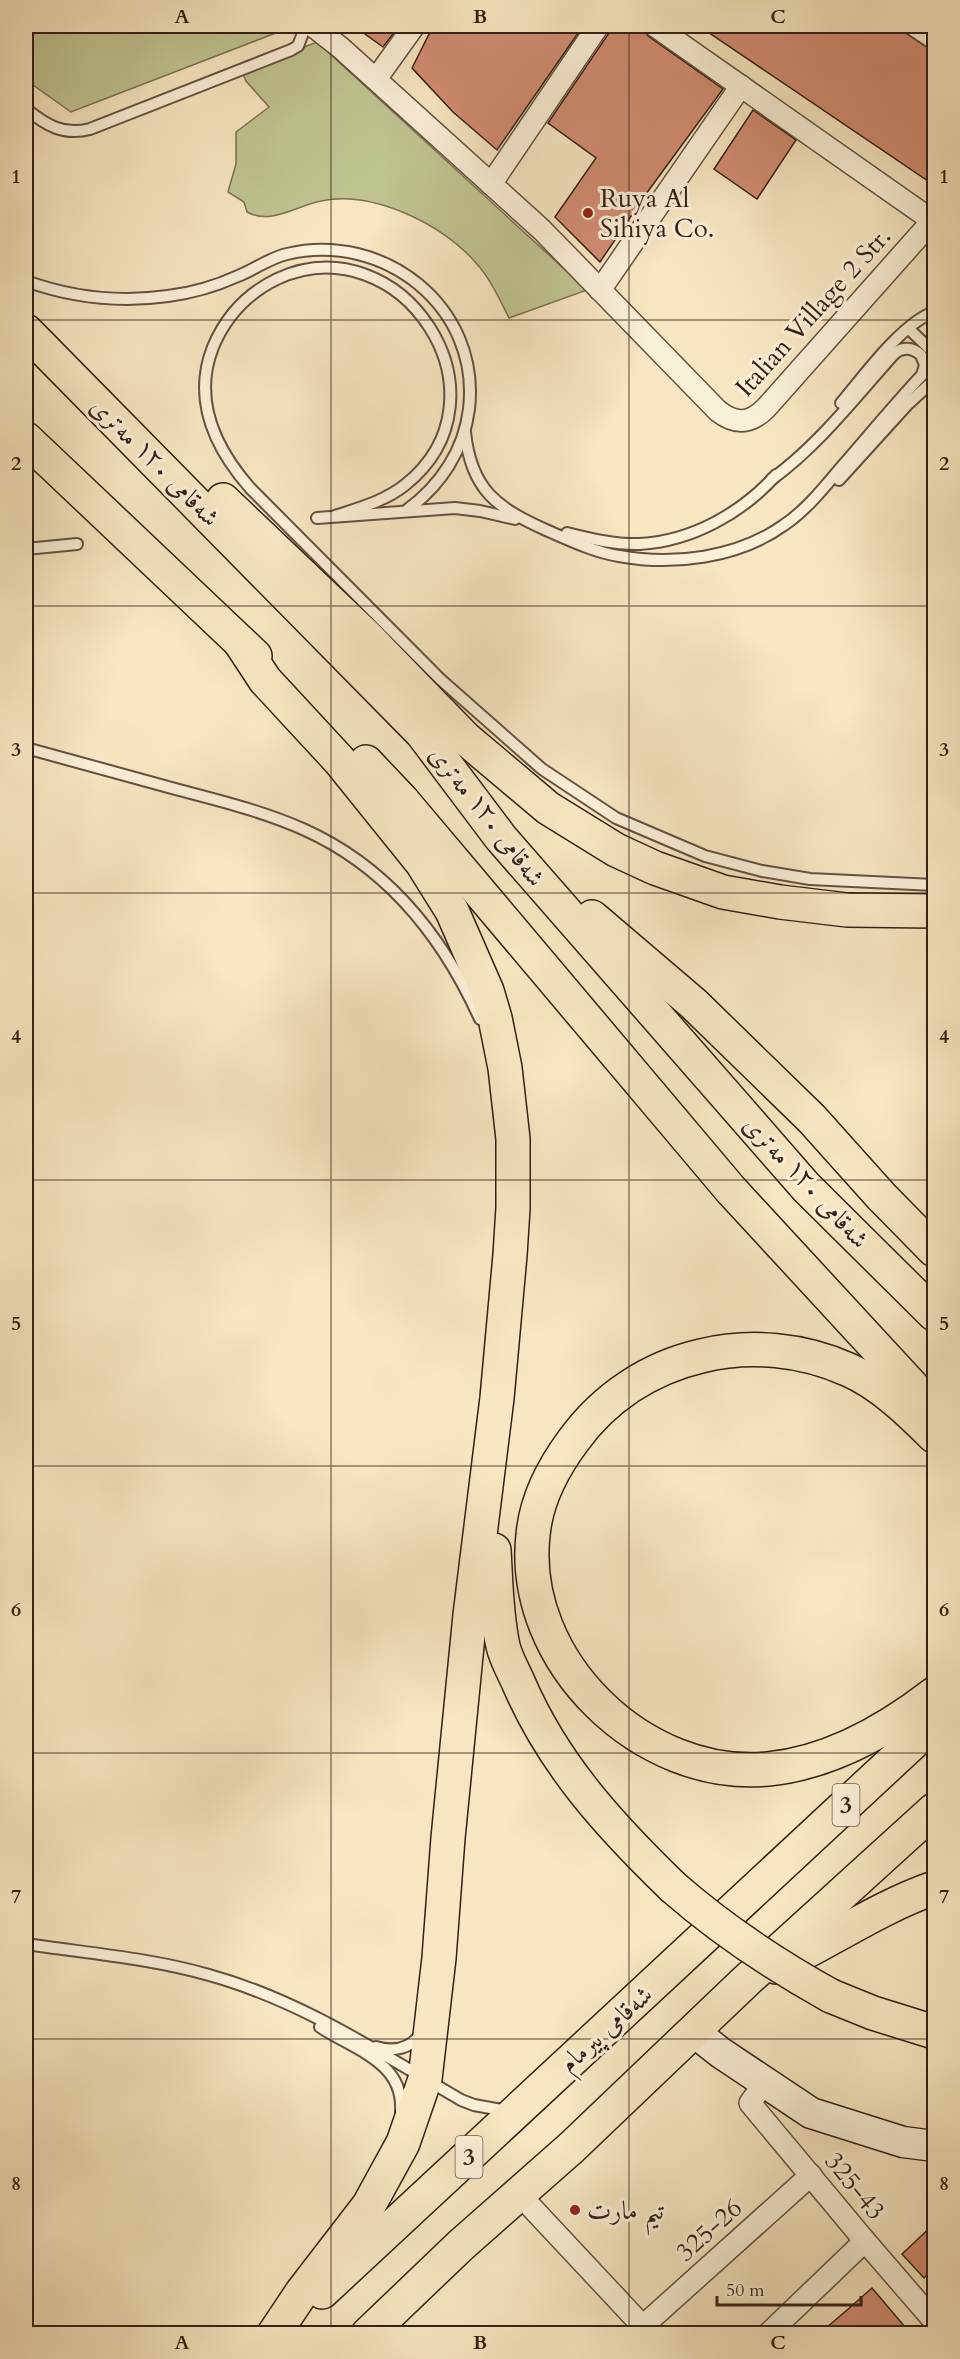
<svg xmlns="http://www.w3.org/2000/svg" width="960" height="2359" viewBox="0 0 960 2359" font-family="Cardo,Amiri,serif">
<style>
.green{fill:#bfc491;stroke:#7a7253;stroke-width:1.5}
.building{fill:#d18c72;stroke:#341f15;stroke-width:1.5}
.lines{fill:none;stroke-linecap:round;stroke-linejoin:round}
.lane-casing{stroke:#655140;stroke-width:14}
.street-casing{stroke:#655140;stroke-width:24}
.secondary-casing{stroke:#341f15;stroke-width:33}
.highway-casing{stroke:#341f15;stroke-width:36}
.lane{stroke:#faefd7;stroke-width:10}
.street{stroke:#faefd7;stroke-width:21}
.secondary{stroke:#faefd7;stroke-width:30}
.highway{stroke:#f7e6c1;stroke-width:33}
.highway-bridge-casing{stroke:#341f15;stroke-width:36;stroke-linecap:butt}
.highway-bridge{stroke:#f7e6c1;stroke-width:33}
.grid{fill:none;stroke:#341f15;stroke-width:1.5;stroke-opacity:0.55}
.poi-dot{fill:#8f2418;stroke:#faefd7;stroke-width:2}
.labels{text-anchor:middle;dominant-baseline:central;stroke-width:6;stroke-linejoin:round;paint-order:stroke}
.shield{fill:#faefd7;stroke:#6f5d4f;stroke-width:1.5}
.shield-label{font-size:24px;font-weight:bold;fill:#341f15}
.poi-label{font-size:26px;fill:#341f15;stroke:#faefd7;text-anchor:start}
.street-label{font-size:26px;fill:#341f15;stroke:#faefd7}
.neatline{fill:none;stroke:#341f15;stroke-width:2}
.grid-label{font-size:20px;text-anchor:middle;font-weight:bold;fill:#341f15}
</style>
<rect width="100%" height="100%" fill="#f7e6c1"/>
<filter id="stains"><feTurbulence type="fractalNoise" baseFrequency=".00333" numOctaves="4"/><feColorMatrix values="0 0 0 0 .2 0 0 0 0 .09 0 0 0 0 .02 0 0 0 .5 -.17"/></filter>
<radialGradient id="worn" r=".72"><stop offset=".6" stop-color="#630" stop-opacity="0"/><stop offset="1" stop-color="#630" stop-opacity=".3"/></radialGradient>
<g class="green">
<polygon points="26,26 294,26 71,112 26,80"/>
<path d="M 317,42 L 587,290 L 509,318 C 500,300 490,278 476,263 C 443,224 372,190 321,201 C 296,206 271,225 247,212 L 244,202 L 228,192 L 236,164 L 236,132 L 269,107 L 246,81 L 242,71 Z"/>
</g>
<g class="building">
<polygon points="354,26 399,26 383,47"/>
<polygon points="433,26 583,26 497,150 453,112 412,68"/>
<polygon points="611,26 641,26 648,36 723,89 646,194 600,262 555,217 596,158 548,123 609,33"/>
<polygon points="699,26 895,26 934,52 934,185"/>
<polygon points="753,110 796,140 757,199 714,169"/>
<polygon points="934,2224 934,2268 924,2278 902,2254"/>
<polygon points="872,2288 911,2334 819,2334 847,2310"/>
</g>
<g class="lines">
<g class="lane-casing">
<g id="lane">
<path d="M 26,109 C 46,125 63,136 90,129 L 291,50 L 298,46 L 303,33"/>
<path d="M 26,281 C 73,298 118,303 168,296 C 192,293 216,286 238,276 C 254,270 269,258 287,254 C 384,231 481,307 469,409 C 464,450 441,485 407,510"/>
<polyline points="909,329 934,353"/>
<path d="M 841,403 C 864,376 901,324 934,312"/>
<path d="M 465,432 C 471,490 497,508 546,530 C 569,540 594,552 619,556 C 673,566 738,558 784,525 C 805,511 822,490 838,471 C 866,439 893,406 922,375 L 925,365 L 921,355 C 913,348 904,346 895,353 C 856,396 820,444 772,479"/>
<polyline points="839,480 908,404 934,380"/>
<path d="M 335,516 C 359,508 385,501 405,485 C 517,396 401,222 277,279 C 246,294 226,316 213,347 C 192,400 215,448 250,488 L 440,679 L 542,769 L 616,818 L 705,856 L 762,871 L 810,879 L 934,885"/>
<polyline points="317,518 455,508 480,511 515,519"/>
<path d="M 567,533 C 591,539 616,545 640,544 C 692,541 742,513 776,475"/>
<polyline points="26,549 77,544"/>
<path d="M 26,748 C 77,762 128,776 179,790 C 221,801 265,812 305,830 C 387,867 443,937 480,1019"/>
<path d="M 26,1944 C 86,1953 150,1958 209,1975 C 300,2000 380,2053 461,2100 L 474,2105 L 507,2111"/>
<path d="M 320,2027 C 355,2050 404,2062 401,2111"/>
<path d="M 376,2047 C 393,2052 410,2049 421,2034"/>
</g>
</g>
<g class="street-casing">
<g id="street">
<path d="M 313,26 L 341,48 L 542,230 L 718,411 C 736,425 750,424 766,408 L 934,219"/>
<polyline points="655,26 933,221"/>
<polyline points="916,26 934,38"/>
<polyline points="376,79 414,26"/>
<polyline points="491,184 598,26"/>
<polyline points="600,290 741,86"/>
<polyline points="765,2082 750,2103 865,2241 934,2321"/>
<polyline points="520,2195 650,2334"/>
<polyline points="643,2326 811,2175"/>
<polyline points="768,2334 865,2241"/>
</g>
</g>
<g class="secondary-casing">
<polyline id="secondary" points="693,2031 721,2053 811,2113 903,2142 934,2146"/>
</g>
<g class="highway-casing">
<g id="highway">
<polyline points="26,331 422,733 501,838 806,1187 934,1314"/>
<polyline points="26,439 255,656"/>
<polyline points="223,500 366,636 465,738 548,808 616,850 655,868 723,892 780,902 847,910 934,911"/>
<polyline points="240,642 265,680 339,760 422,863 452,911 487,991 495,1018 505,1068 513,1139 513,1208 510,1255 497,1398 470,1615 448,1838 439,1958 425,2079 403,2143 369,2205 302,2292 274,2334"/>
<polyline points="366,762 402,800 731,1190 934,1410"/>
<polyline points="592,917 694,1004 812,1119 881,1196 934,1250"/>
<path d="M 934,1436 C 910,1412 881,1384 849,1370 C 803,1349 750,1344 701,1356 C 649,1368 604,1398 573,1441 C 553,1468 536,1501 533,1535 C 519,1661 643,1781 768,1769 C 830,1763 886,1731 934,1694"/>
<path d="M 494,1550 C 496,1582 496,1614 503,1646 C 506,1659 514,1672 519,1684 C 554,1765 610,1826 673,1887"/>
<path d="M 776,1967 C 829,1942 879,1907 934,1888"/>
<polyline points="831,1996 873,2013 934,2032"/>
<polyline points="322,2292 934,1723"/>
<polyline points="368,2334 461,2245 571,2148 747,1980 934,1810"/>
</g>
</g>
<use href="#lane" class="lane"/>
<use href="#street" class="street"/>
<use href="#secondary" class="secondary"/>
<use href="#highway" class="highway"/>
<g class="highway-bridge-casing">
<path id="highway-bridge" d="M 673,1887 C 721,1929 775,1965 831,1996"/>
</g>
<use href="#highway-bridge" class="highway-bridge"/>
</g>
<path class="grid" d="M 331,26 L 331,2334M 629,26 L 629,2334M 26,320 L 934,320M 26,606 L 934,606M 26,893 L 934,893M 26,1180 L 934,1180M 26,1466 L 934,1466M 26,1753 L 934,1753M 26,2039 L 934,2039"/>
<g class="poi-dot">
<circle cx="588" cy="213" r="6"/>
<circle cx="575" cy="2210" r="6"/>
</g>
<g class="labels">
<g class="shield">
<rect x="832.5" y="1784" width="27" height="42" rx="4.5"/>
<rect x="455.5" y="2136" width="27" height="42" rx="4.5"/>
</g>
<g class="shield-label">
<text x="846" y="1805">3</text>
<text x="469" y="2157">3</text>
</g>
<g class="poi-label">
<text x="600" y="198">Ruya Al<tspan x="600" dy="30">Sihiya Co.</tspan></text>
<text x="587" y="2210">تيم مارت</text>
</g>
<g class="street-label">
<text transform="translate(813 312) rotate(-48)">Italian Village 2 Str.</text>
<text transform="translate(155 462) rotate(45)">شەقامی ١٢٠ مەتری</text>
<text transform="translate(487 816) rotate(52)">شەقامی ١٢٠ مەتری</text>
<text transform="translate(806 1182) rotate(47)">شەقامی ١٢٠ مەتری</text>
<text transform="translate(606 2029) rotate(-42)">شەقامی پیرمام</text>
<text transform="translate(855 2186) rotate(51)">325-43</text>
<text transform="translate(709 2230) rotate(-42)">325-26</text>
</g>
</g>
<rect width="960" height="2359" fill="none" stroke="#f7e6c1" stroke-width="66"/>
<path d="M717 2296v9h144v-9" fill="none" stroke="#341f15" stroke-width="3"/>
<text x="726" y="2296" font-size="18" fill="#341f15" stroke="#faefd7" stroke-width="4.5" paint-order="stroke">50 m</text>
<rect x="33" y="33" width="894" height="2293" class="neatline"/>
<g class="grid-label">
<text x="182" y="23">A</text>
<text x="480" y="23">B</text>
<text x="778" y="23">C</text>
<text x="16" y="183">1</text>
<text x="944" y="183">1</text>
<text x="16" y="470">2</text>
<text x="944" y="470">2</text>
<text x="16" y="756">3</text>
<text x="944" y="756">3</text>
<text x="16" y="1043">4</text>
<text x="944" y="1043">4</text>
<text x="16" y="1330">5</text>
<text x="944" y="1330">5</text>
<text x="16" y="1616">6</text>
<text x="944" y="1616">6</text>
<text x="16" y="1903">7</text>
<text x="944" y="1903">7</text>
<text x="16" y="2190">8</text>
<text x="944" y="2190">8</text>
<text x="182" y="2349">A</text>
<text x="480" y="2349">B</text>
<text x="778" y="2349">C</text>
</g>
<rect width="100%" height="100%" filter="url(#stains)"/>
<rect width="100%" height="100%" fill="url(#worn)"/>
</svg>
